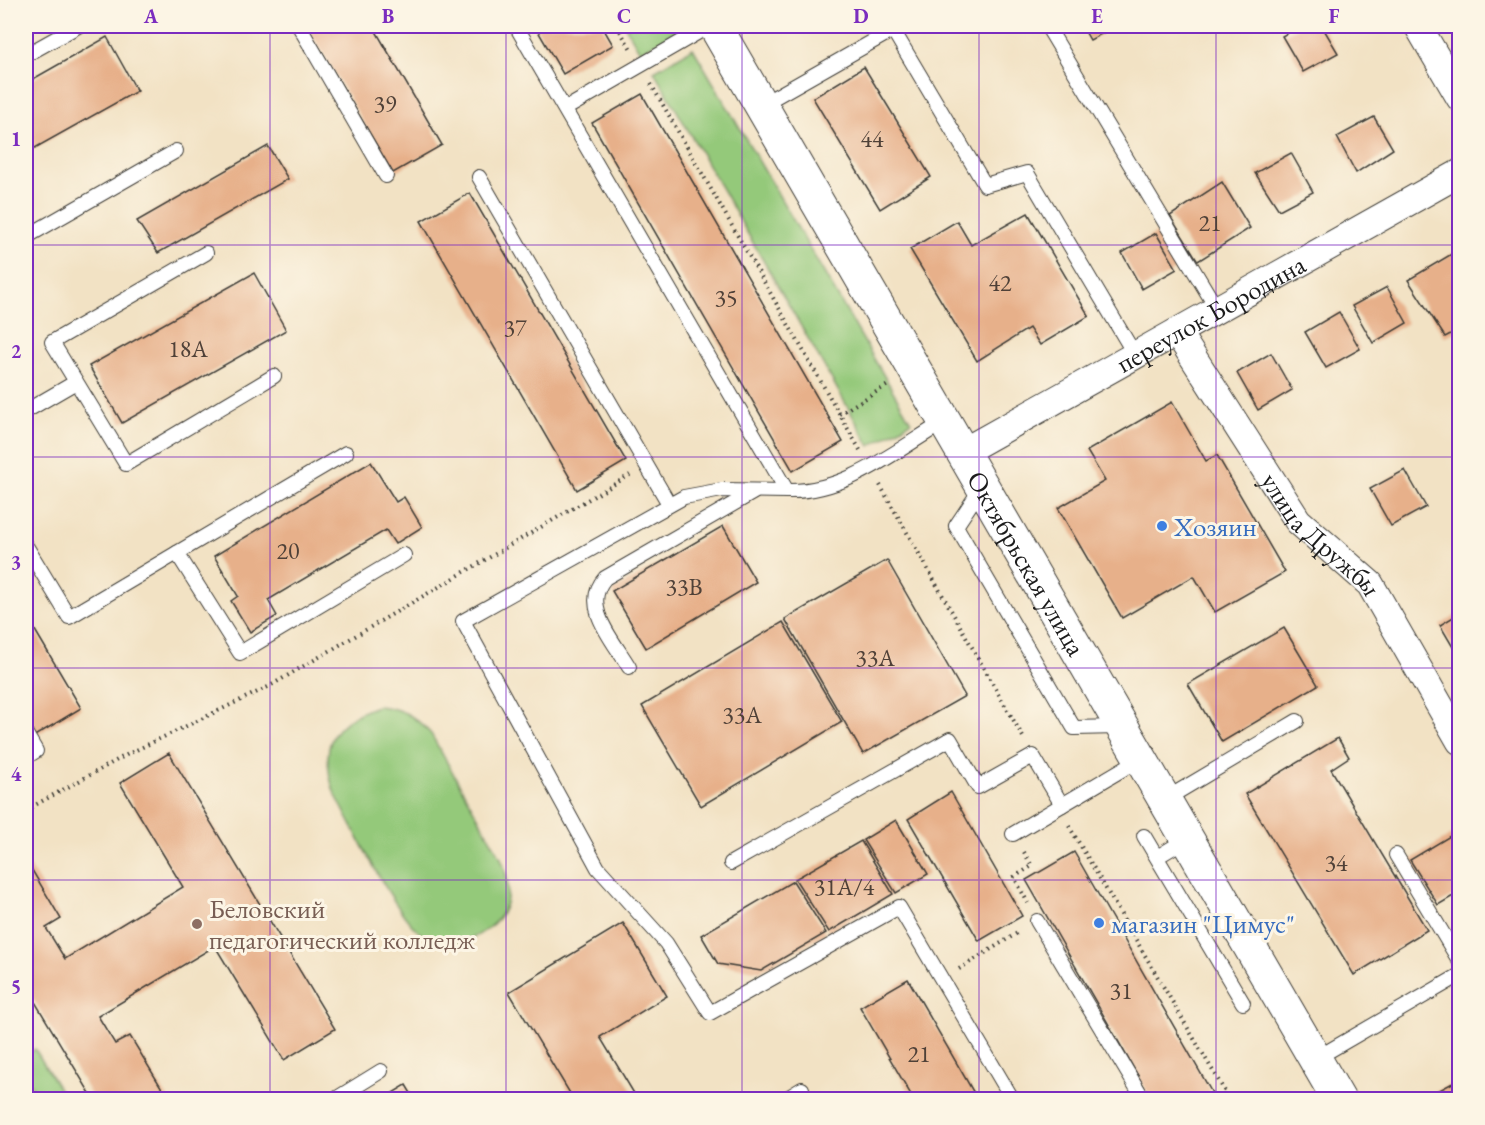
<svg xmlns="http://www.w3.org/2000/svg" width="1485" height="1125" viewBox="0 0 1485 1125" font-family="'EB Garamond',serif">
<style>
.green{fill:#94c97a;stroke:#58724b;stroke-width:1.5}
.building{fill:#e7b08a}
.lines{fill:none;stroke-linecap:round;stroke-linejoin:round}
.service-casing{stroke:#3c3a35;stroke-width:16}
.minor-casing{stroke:#3c3a35;stroke-width:29}
.tertiary-casing{stroke:#3c3a35;stroke-width:35}
.path{stroke:#3c3a35;stroke-width:4;stroke-dasharray:1.5 4.5;stroke-linecap:butt}
.service{stroke:#fff;stroke-width:14}
.minor{stroke:#fff;stroke-width:27}
.tertiary{stroke:#fff;stroke-width:33}
.grid{fill:none;stroke:#7b2cbf;stroke-width:1.5;stroke-opacity:0.55}
.shop-dot{fill:#3f7fe0;stroke:#fcf5e5;stroke-width:2}
.education-dot{fill:#8d6e63;stroke:#fcf5e5;stroke-width:2}
.labels{text-anchor:middle;dominant-baseline:central;stroke-width:6;stroke-linejoin:round;paint-order:stroke}
.number-label{font-size:24px;fill:#4f4138}
.street-label{font-size:27px;fill:#1c1c1c;stroke:#fcf5e5}
.shop-label{font-size:27px;fill:#366cbe;stroke:#fcf5e5;text-anchor:start}
.education-label{font-size:27px;fill:#785e54;stroke:#fcf5e5;text-anchor:start}
.neatline{fill:none;stroke:#7b2cbf;stroke-width:2}
.grid-label{font-size:20px;text-anchor:middle;font-weight:bold;fill:#7b2cbf}
</style>
<rect width="100%" height="100%" fill="#fcf5e5"/>
<filter id="ink" filterUnits="userSpaceOnUse"><feTurbulence type="fractalNoise" baseFrequency=".0167" numOctaves="2"/><feDisplacementMap in="SourceGraphic" scale="12" xChannelSelector="R" yChannelSelector="G"/><feConvolveMatrix kernelMatrix="1 2 1 2 8 2 1 2 1" color-interpolation-filters="sRGB"/></filter>
<filter id="wash" filterUnits="userSpaceOnUse"><feTurbulence type="fractalNoise" baseFrequency=".008" numOctaves="4" result="noise"/><feDisplacementMap in="SourceGraphic" scale="24" xChannelSelector="R" yChannelSelector="G"/><feGaussianBlur stdDeviation="1.35" result="paint"/><feColorMatrix in="noise" values="0 0 0 0 0 0 0 0 0 0 0 0 0 0 0 0 0 1.4 0 .05"/><feComposite in="paint" operator="in"/></filter>
<g filter="url(#wash)">
<rect width="100%" height="100%" fill="#f2e2c4"/>
<g class="green">
<polygon points="625,26 681,26 682,28 640,52"/>
<polygon points="693,48 911,422 870,446 654,71"/>
<path d="M 377,706 C 402,708 415,716 431,734 L 501,858 C 509,879 513,904 495,922 C 475,942 445,952 420,933 C 394,913 352,825 334,792 C 319,745 331,722 377,706 Z"/>
<polygon points="35,1049 65,1099 39,1099 26,1077 26,1055"/>
</g>
<g id="blocks">
<g class="building">
<polygon points="307,26 373,26 442,145 393,173"/>
<polygon points="535,26 602,26 613,45 563,74"/>
<polygon points="1082,26 1116,26 1090,40"/>
<polygon points="1300,26 1322,26 1338,53 1303,72 1282,36"/>
<polygon points="107,37 137,91 26,153 26,83"/>
<polygon points="864,67 931,177 880,209 813,98"/>
<polygon points="642,94 843,442 793,471 592,123"/>
<polygon points="1374,117 1393,149 1356,173 1337,137"/>
<polygon points="268,146 288,179 158,253 137,221"/>
<polygon points="1291,153 1313,192 1279,210 1255,173"/>
<polygon points="1222,182 1250,228 1198,261 1170,216"/>
<polygon points="470,193 626,461 577,490 421,221"/>
<polygon points="1028,213 1089,316 1040,345 1029,328 977,361 910,249 957,221 971,245"/>
<polygon points="1156,233 1177,269 1142,289 1122,253"/>
<polygon points="1460,249 1460,329 1445,337 1408,280"/>
<polygon points="254,273 286,330 122,423 89,366"/>
<polygon points="1387,287 1407,323 1373,343 1352,306"/>
<polygon points="1339,312 1360,349 1326,368 1305,332"/>
<polygon points="1271,353 1292,390 1258,410 1237,373"/>
<polygon points="1172,402 1206,461 1217,455 1285,572 1215,612 1194,576 1122,618 1058,508 1105,481 1087,451"/>
<polygon points="371,462 396,502 404,497 422,527 395,544 386,530 268,600 277,616 250,632 231,601 238,596 214,556"/>
<polygon points="1405,470 1426,507 1391,526 1370,489"/>
<polygon points="723,526 756,582 646,648 612,591"/>
<polygon points="887,560 965,696 863,754 785,619"/>
<polygon points="1460,613 1460,659 1440,625"/>
<polygon points="26,615 81,708 33,737 26,725"/>
<polygon points="783,622 842,722 701,806 642,706"/>
<polygon points="1284,628 1318,685 1222,742 1188,684"/>
<polygon points="1338,738 1349,757 1331,769 1427,930 1354,975 1245,794"/>
<polygon points="169,753 335,1029 284,1060 215,946 98,1016 115,1044 130,1036 169,1100 94,1100 26,987 26,860 61,919 46,928 65,959 183,887 120,783"/>
<polygon points="951,792 1022,916 979,941 908,819"/>
<polygon points="896,820 928,874 896,893 863,840"/>
<polygon points="1460,830 1460,892 1438,905 1410,860"/>
<polygon points="861,841 893,894 829,932 795,879"/>
<polygon points="1074,852 1216,1100 1152,1100 1026,880"/>
<polygon points="793,881 826,933 761,971 718,964 701,935"/>
<polygon points="623,923 667,996 600,1037 638,1100 574,1100 509,992"/>
<polygon points="908,979 978,1100 914,1100 860,1007"/>
<polygon points="1460,1079 1460,1100 1421,1100"/>
<polygon points="406,1085 415,1100 381,1100"/>
</g>
</g>
</g>
<g filter="url(#ink)">
<use href="#blocks" fill-opacity="0" stroke="#3c3a35" stroke-width="1.5"/>
<g class="lines">
<g class="service-casing">
<g id="service">
<polyline points="299,26 386,176"/>
<path d="M 516,26 L 787,491 C 846,493 895,451 944,422"/>
<polyline points="1047,26 1217,309"/>
<polyline points="26,55 78,26"/>
<polyline points="761,105 893,30 985,185 1027,173 1135,355"/>
<polyline points="565,109 709,26"/>
<polyline points="479,177 669,504"/>
<polyline points="26,237 176,151"/>
<polyline points="206,253 52,342 126,464 274,376"/>
<polyline points="26,411 76,382"/>
<polyline points="982,487 956,526 1074,728 1119,727"/>
<polyline points="787,491 722,490 684,497 463,621 598,868 666,943 710,1013 899,907 1013,1100"/>
<polyline points="26,546 69,617 177,553 240,653 404,555"/>
<polyline points="177,553 346,453"/>
<path d="M 629,667 C 614,641 580,606 605,578 L 754,492"/>
<polyline points="26,734 36,751 26,757"/>
<polyline points="1164,800 1297,721"/>
<polyline points="1013,834 1140,759"/>
<polyline points="1144,836 1243,1003"/>
<polyline points="1396,855 1460,962"/>
<polyline points="1157,857 1187,839"/>
<polyline points="731,863 950,739 978,787 1033,756 1062,805"/>
<polyline points="1037,921 1144,1100"/>
<polyline points="1315,1059 1460,975"/>
<polyline points="334,1100 381,1071"/>
<polyline points="784,1100 802,1089"/>
</g>
</g>
<g class="minor-casing">
<g id="minor">
<polyline points="1418,26 1460,98"/>
<path id="s1" d="M 1177,332 L 1298,521 L 1370,584 L 1460,741"/>
<path id="s2" d="M 961,453 L 1460,173"/>
</g>
</g>
<g class="tertiary-casing">
<g id="tertiary">
<path id="s3" d="M 715,26 L 1339,1100"/>
</g>
</g>
<g class="path">
<polyline points="617,26 631,49"/>
<polyline points="651,84 860,450"/>
<polyline points="839,414 888,385"/>
<polyline points="880,485 1023,737"/>
<polyline points="26,810 130,753 268,687 630,475"/>
<polyline points="1069,826 1230,1100"/>
<polyline points="1024,852 1032,866 1014,877 1028,903"/>
<polyline points="959,969 1019,932"/>
</g>
<use href="#service" class="service"/>
<use href="#minor" class="minor"/>
<use href="#tertiary" class="tertiary"/>
</g>
</g>
<path class="grid" d="M 270,26 L 270,1100M 506,26 L 506,1100M 742,26 L 742,1100M 979,26 L 979,1100M 1216,26 L 1216,1100M 26,245 L 1460,245M 26,457 L 1460,457M 26,668 L 1460,668M 26,880 L 1460,880"/>
<g class="shop-dot">
<circle cx="1162" cy="526" r="6"/>
<circle cx="1099" cy="923" r="6"/>
</g>
<circle class="education-dot" cx="197" cy="924" r="6"/>
<g class="labels">
<g class="number-label">
<text x="385" y="103">39</text>
<text x="872" y="138">44</text>
<text x="1210" y="222">21</text>
<text x="1000" y="282">42</text>
<text x="726" y="297">35</text>
<text x="515" y="327">37</text>
<text x="188" y="348">18А</text>
<text x="288" y="550">20</text>
<text x="684" y="586">33В</text>
<text x="875" y="657">33А</text>
<text x="742" y="714">33А</text>
<text x="1336" y="862">34</text>
<text x="844" y="886">31А/4</text>
<text x="1121" y="990">31</text>
<text x="919" y="1053">21</text>
</g>
<g class="street-label">
<text stroke="none"><textPath href="#s2" startOffset="286">переулок Бородина</textPath></text>
<text stroke="none"><textPath href="#s1" startOffset="250">улица Дружбы</textPath></text>
<text stroke="none"><textPath href="#s3" startOffset="621">Октябрьская улица</textPath></text>
</g>
<g class="shop-label">
<text x="1174" y="526">Хозяин</text>
<text x="1111" y="923">магазин "Цимус"</text>
</g>
<g class="education-label">
<text x="209" y="908">Беловский<tspan x="209" dy="31">педагогический колледж</tspan></text>
</g>
</g>
<rect width="1485" height="1125" fill="none" stroke="#fcf5e5" stroke-width="66"/>
<rect x="33" y="33" width="1419" height="1059" class="neatline"/>
<g class="grid-label">
<text x="151" y="23">A</text>
<text x="388" y="23">B</text>
<text x="624" y="23">C</text>
<text x="861" y="23">D</text>
<text x="1097" y="23">E</text>
<text x="1334" y="23">F</text>
<text x="16" y="146">1</text>
<text x="16" y="358">2</text>
<text x="16" y="569">3</text>
<text x="16" y="781">4</text>
<text x="16" y="993">5</text>
</g>
</svg>
